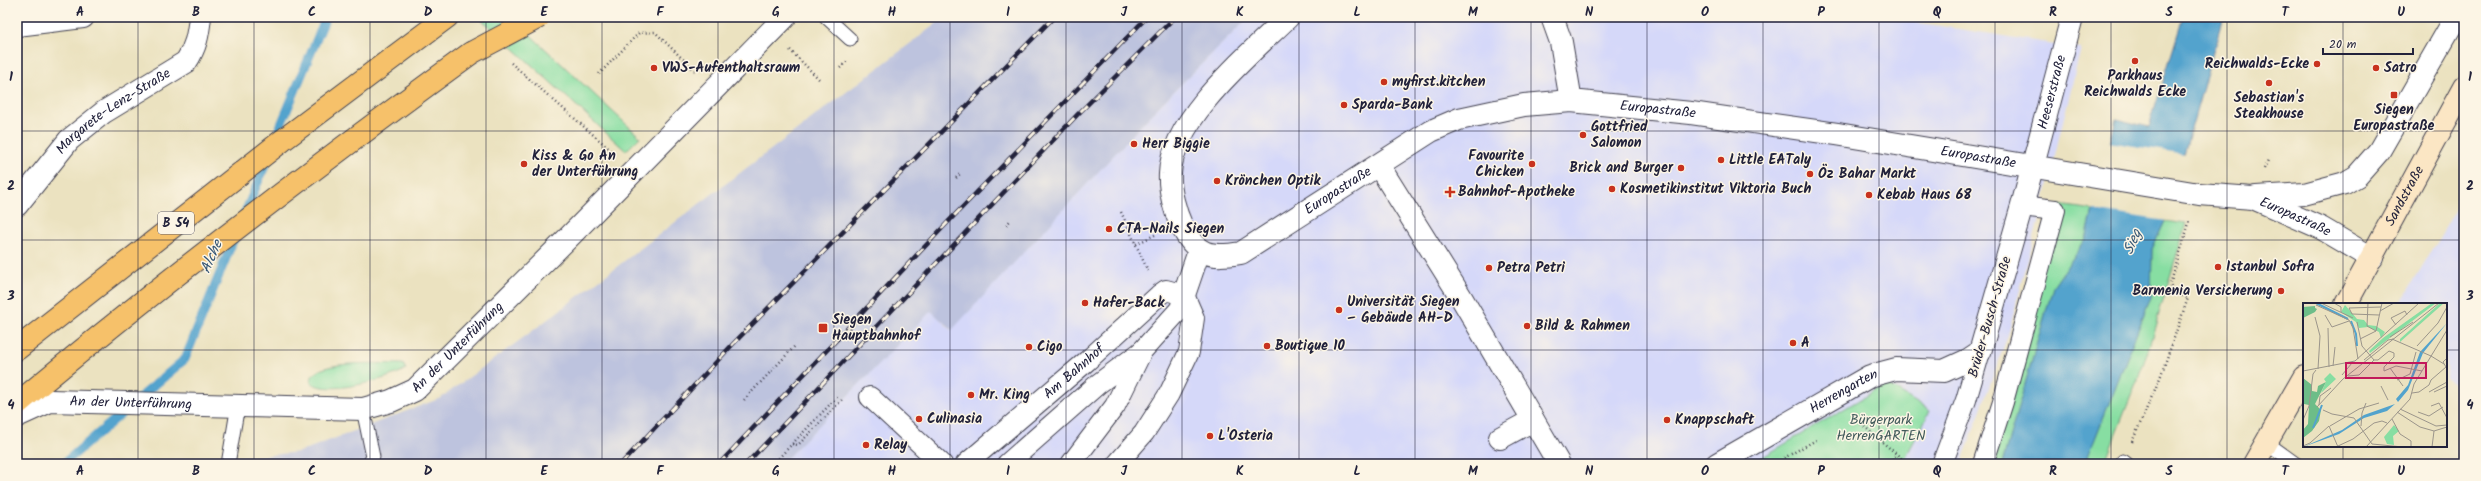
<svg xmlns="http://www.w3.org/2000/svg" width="2481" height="481" viewBox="0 0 2481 481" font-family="Kalam,sans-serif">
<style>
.built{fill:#d5d8f9}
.industrial{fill:#bdc3de}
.green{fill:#87dea2;stroke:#54806e}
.water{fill:#52a3cd;stroke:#3a6284}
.pier{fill:#ebe2c0}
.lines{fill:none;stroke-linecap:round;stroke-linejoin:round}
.stream{stroke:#52a3cd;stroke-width:9}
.service-casing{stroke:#403f4f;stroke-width:15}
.pedestrian-casing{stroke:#403f4f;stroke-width:22}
.minor-casing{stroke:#403f4f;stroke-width:24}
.tertiary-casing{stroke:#403f4f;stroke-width:24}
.secondary-casing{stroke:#403f4f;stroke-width:24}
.trunk-casing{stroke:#403f4f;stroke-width:24}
.path{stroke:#403f4f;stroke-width:2.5;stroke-dasharray:1 3;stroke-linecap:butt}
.service{stroke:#fff;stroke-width:13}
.pedestrian{stroke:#fff;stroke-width:20}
.minor{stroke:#fff;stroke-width:22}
.tertiary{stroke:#fff;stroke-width:22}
.secondary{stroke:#fbe6c4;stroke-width:22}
.trunk{stroke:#f6c16b;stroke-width:22}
.rail-casing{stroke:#22223b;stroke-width:4.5}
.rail{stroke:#fcf5e5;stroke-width:3;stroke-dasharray:9;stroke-linecap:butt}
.trunk-bridge-casing{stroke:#403f4f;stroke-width:24;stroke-linecap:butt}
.trunk-bridge{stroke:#f6c16b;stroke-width:22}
.grid{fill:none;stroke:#22223b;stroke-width:1;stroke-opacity:0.55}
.poi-dot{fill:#c8321e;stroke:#fcf5e5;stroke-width:1.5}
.labels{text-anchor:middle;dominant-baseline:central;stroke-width:3;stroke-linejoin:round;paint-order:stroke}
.shield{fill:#fcf5e5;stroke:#63616e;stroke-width:1}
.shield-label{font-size:13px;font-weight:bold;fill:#22223b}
.poi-label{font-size:14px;font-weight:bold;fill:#22223b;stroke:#fcf5e5;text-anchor:start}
.street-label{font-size:14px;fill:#22223b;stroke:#fcf5e5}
.park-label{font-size:14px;fill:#405a5a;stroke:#fcf5e5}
.water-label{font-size:15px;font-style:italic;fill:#355675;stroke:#fcf5e5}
.inset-river{fill:none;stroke:#52a3cd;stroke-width:2}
.inset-road{fill:none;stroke:#9b958b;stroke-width:1}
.view{fill:#c2185b;fill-opacity:0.15;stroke:#c2185b;stroke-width:2}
.inset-edge{fill:none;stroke:#22223b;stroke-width:2}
.neatline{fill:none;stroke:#22223b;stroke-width:1.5}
.grid-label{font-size:13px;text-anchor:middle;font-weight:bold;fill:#22223b}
</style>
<rect width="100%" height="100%" fill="#fcf5e5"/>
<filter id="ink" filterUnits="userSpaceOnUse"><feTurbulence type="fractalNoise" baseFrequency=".025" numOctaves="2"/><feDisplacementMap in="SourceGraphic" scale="8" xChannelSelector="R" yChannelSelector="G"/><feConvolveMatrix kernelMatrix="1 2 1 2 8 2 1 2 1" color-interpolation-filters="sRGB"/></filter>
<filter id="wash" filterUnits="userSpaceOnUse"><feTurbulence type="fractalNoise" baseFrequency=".012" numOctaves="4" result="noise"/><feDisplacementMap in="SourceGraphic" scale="16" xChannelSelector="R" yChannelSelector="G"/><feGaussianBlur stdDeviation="0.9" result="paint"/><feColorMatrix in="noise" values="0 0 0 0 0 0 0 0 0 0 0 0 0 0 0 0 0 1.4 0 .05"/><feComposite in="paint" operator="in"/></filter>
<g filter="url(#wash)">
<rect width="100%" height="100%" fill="#ebe2c0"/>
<g class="built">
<polygon points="1249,17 1882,17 2081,48 2043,204 2008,335 1961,464 781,464 931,310 951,330 1160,105"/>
<polygon points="2464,196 2464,391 2446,379 2446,304 2400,304"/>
</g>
<polygon class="industrial" points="945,17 1249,17 1160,105 952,330 931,311 781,464 187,464 299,452 441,398 535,329"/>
<g class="green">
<polygon points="479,17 511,17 640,137 626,151"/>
<polygon points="2060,205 2093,210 2086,239 2053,287 2002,464 1985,464"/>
<polygon points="2165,221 2186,224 2144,363 2104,464 2085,464 2151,297 2152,249"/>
<path d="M 403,364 L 406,369 C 391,379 324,397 311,382 C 309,358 386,364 403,364 Z"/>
<polygon points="1886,384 1930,411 1902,464 1751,464"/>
</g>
<polygon class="water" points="2183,17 2223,17 2165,221 2152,249 2151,297 2085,464 2002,464 2053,287 2086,239 2116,119 2149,127"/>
<polygon class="pier" points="2108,142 2186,154 2167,221 2091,210"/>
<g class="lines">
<g class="stream">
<polyline points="275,139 326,17"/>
<polyline points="243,217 268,159"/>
<polyline points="63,464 185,359 235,236"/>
</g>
</g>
</g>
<g filter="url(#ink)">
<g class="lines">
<g class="service-casing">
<g id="service">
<polyline points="826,17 850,39"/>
<polyline points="363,409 373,457 369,464"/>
<polyline points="2267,443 2296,464"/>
<polyline points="2123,461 2127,464"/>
<polyline points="228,464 238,405"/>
</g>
</g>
<g class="pedestrian-casing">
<g id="pedestrian">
<polyline points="1142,351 1180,309 1184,295"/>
<polyline points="870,397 942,464"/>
<path id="s1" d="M 966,464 L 1087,361 L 1159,295 L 1166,290 L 1184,295"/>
<polyline points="1007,464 1098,384 1142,351 1115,406 1071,464"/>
<polyline points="1117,464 1144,433 1169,394 1189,352 1194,318 1184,295"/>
<polyline points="1942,464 1966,400 1980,352"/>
<polyline points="1983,464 2003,402 2055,210 2022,206"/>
</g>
</g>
<g class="minor-casing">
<g id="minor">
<polyline points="1552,17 1561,42 1571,101"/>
<polyline points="1379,166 1461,297 1559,464"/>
<path id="s2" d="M 17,205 L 69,140 L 104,112 L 186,62 C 196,47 198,35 200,17"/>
<polyline points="1184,295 1199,251"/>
<path id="s3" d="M 17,416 L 50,401 L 363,409 L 391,401 L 415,390 L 571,235 L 785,17"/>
<polyline points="1500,438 1533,420"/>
<path id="s4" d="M 1717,464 L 1870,376 L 1896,369 L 1944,371 L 1968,360 L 1980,352 L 2022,206 L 2072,17"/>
</g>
</g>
<g class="tertiary-casing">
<g id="tertiary">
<path id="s5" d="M 1288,17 C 1250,54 1172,118 1170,174 C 1169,190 1175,212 1182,227 C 1197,256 1210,258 1241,253 L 1431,131 L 1459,119 L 1524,105 L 1571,101 L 1691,113 L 1837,134 L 2199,194 L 2253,198 L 2321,228 L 2372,258"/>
<polyline points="17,25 83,17"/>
<polyline points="2256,197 2304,194 2345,183 2357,176 2379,151 2456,17"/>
</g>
</g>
<g class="secondary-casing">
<g id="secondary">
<path id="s6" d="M 2346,304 L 2464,87"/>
<polyline points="2254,464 2304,377"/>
</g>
</g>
<g class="trunk-casing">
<g id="trunk">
<polyline points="17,349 283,140 447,17"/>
<path d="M 17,404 C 164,281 316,166 471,53"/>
</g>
</g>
<g class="path">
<polyline points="790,50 819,79"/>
<polyline points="511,63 614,153"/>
<polyline points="840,68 848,60"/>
<polyline points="599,74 639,33 655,32 695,71"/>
<polyline points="2264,169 2268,160"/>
<polyline points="956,178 961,173"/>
<polyline points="1121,212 1148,271"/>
<polyline points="1006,225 1011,220"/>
<polyline points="1136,244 1157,234"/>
<polyline points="744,400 795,346"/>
<polyline points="1852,416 1908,464"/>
<polyline points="2132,442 2160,378 2188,298 2174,293 2170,285 2190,220"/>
<polyline points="792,444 798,445 842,400"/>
<polyline points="1784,458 1816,440"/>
<polyline points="773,464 838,396"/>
<polyline points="1891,464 1896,454"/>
</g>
<use href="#service" class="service"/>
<use href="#pedestrian" class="pedestrian"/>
<use href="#minor" class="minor"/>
<use href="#tertiary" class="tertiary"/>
<use href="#secondary" class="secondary"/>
<use href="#trunk" class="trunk"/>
<g class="rail-casing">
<g id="rail">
<polyline points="621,464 733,344 1054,17"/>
<polyline points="719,464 949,221 1147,17"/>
<polyline points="746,464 1078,114 1175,17"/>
</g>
</g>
<use href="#rail" class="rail"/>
<g class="trunk-bridge-casing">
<polyline id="trunk-bridge" points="471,53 539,17"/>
</g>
<use href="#trunk-bridge" class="trunk-bridge"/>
</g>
</g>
<path class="grid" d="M 138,17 L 138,464M 254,17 L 254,464M 370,17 L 370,464M 486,17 L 486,464M 602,17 L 602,464M 718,17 L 718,464M 834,17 L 834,464M 950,17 L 950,464M 1066,17 L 1066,464M 1182,17 L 1182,464M 1299,17 L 1299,464M 1415,17 L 1415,464M 1531,17 L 1531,464M 1647,17 L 1647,464M 1763,17 L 1763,464M 1879,17 L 1879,464M 1995,17 L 1995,464M 2111,17 L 2111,464M 2227,17 L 2227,464M 2343,17 L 2343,304M 17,131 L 2464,131M 17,240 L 2464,240M 17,350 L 2304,350M 2446,350 L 2464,350M 2343,446 L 2343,464"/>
<g class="poi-dot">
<circle cx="2135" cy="61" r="4"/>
<circle cx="2317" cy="64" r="4"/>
<circle cx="654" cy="68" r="4"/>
<circle cx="2376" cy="68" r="4"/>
<circle cx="1384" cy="82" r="4"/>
<circle cx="2269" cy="83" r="4"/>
<rect x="2390" y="91" width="8" height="8" rx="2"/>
<circle cx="1344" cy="105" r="4"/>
<circle cx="1583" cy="135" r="4"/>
<circle cx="1134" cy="144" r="4"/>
<circle cx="1721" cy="160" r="4"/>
<circle cx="524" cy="164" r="4"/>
<circle cx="1532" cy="164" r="4"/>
<circle cx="1681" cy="168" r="4"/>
<circle cx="1810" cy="174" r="4"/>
<circle cx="1217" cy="181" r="4"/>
<circle cx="1612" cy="189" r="4"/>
<path d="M1448 186h4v4h4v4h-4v4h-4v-4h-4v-4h4z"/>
<circle cx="1869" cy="195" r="4"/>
<circle cx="1109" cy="229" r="4"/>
<circle cx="2218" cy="267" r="4"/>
<circle cx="1489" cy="268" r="4"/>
<circle cx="2281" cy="291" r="4"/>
<circle cx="1085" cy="303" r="4"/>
<circle cx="1339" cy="310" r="4"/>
<circle cx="1527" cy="326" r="4"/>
<rect x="818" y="323" width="10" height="10" rx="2"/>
<circle cx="1793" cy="343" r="4"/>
<circle cx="1267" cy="346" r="4"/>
<circle cx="1029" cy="347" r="4"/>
<circle cx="971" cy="395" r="4"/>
<circle cx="919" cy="419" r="4"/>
<circle cx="1667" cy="420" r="4"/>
<circle cx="1210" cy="436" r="4"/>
<circle cx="866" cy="445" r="4"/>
</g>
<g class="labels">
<rect class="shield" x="158" y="212" width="36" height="22" rx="3"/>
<g class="shield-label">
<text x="176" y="223">B 54</text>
</g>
<g class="poi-label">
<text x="2309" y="64" text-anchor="end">Reichwalds-Ecke</text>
<text x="662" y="68">VWS-Aufenthaltsraum</text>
<text x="2384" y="68">Satro</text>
<text x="2135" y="76" text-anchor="middle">Parkhaus<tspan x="2135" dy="16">Reichwalds Ecke</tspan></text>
<text x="1392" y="82">myfirst.kitchen</text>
<text x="2269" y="98" text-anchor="middle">Sebastian's<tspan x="2269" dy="16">Steakhouse</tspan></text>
<text x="1352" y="105">Sparda-Bank</text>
<text x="2394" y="110" text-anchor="middle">Siegen<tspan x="2394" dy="16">Europastraße</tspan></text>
<text x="1591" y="127">Gottfried<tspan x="1591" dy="16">Salomon</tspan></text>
<text x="1142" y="144">Herr Biggie</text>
<text x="532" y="156">Kiss &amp; Go An<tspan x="532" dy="16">der Unterführung</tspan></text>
<text x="1524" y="156" text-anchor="end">Favourite<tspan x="1524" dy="16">Chicken</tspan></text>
<text x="1729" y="160">Little EATaly</text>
<text x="1673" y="168" text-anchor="end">Brick and Burger</text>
<text x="1818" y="174">Öz Bahar Markt</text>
<text x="1225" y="181">Krönchen Optik</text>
<text x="1620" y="189">Kosmetikinstitut Viktoria Buch</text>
<text x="1458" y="192">Bahnhof-Apotheke</text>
<text x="1877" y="195">Kebab Haus 68</text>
<text x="1117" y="229">CTA-Nails Siegen</text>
<text x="2226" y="267">Istanbul Sofra</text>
<text x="1497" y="268">Petra Petri</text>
<text x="2273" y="291" text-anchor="end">Barmenia Versicherung</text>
<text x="1347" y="302">Universität Siegen<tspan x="1347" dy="16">– Gebäude AH-D</tspan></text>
<text x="1093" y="303">Hafer-Back</text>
<text x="832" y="320">Siegen<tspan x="832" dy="16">Hauptbahnhof</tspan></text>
<text x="1535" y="326">Bild &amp; Rahmen</text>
<text x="1801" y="343">A</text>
<text x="1275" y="346">Boutique 10</text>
<text x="1037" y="347">Cigo</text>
<text x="979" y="395">Mr. King</text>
<text x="927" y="419">Culinasia</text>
<text x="1675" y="420">Knappschaft</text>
<text x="1218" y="436">L'Osteria</text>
<text x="874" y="445">Relay</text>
</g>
<g class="street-label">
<text stroke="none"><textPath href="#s4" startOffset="562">Heeserstraße</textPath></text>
<text stroke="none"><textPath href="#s5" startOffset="784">Europastraße</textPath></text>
<text stroke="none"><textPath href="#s2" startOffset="136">Margarete-Lenz-Straße</textPath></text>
<text stroke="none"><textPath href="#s5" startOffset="1108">Europastraße</textPath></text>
<text stroke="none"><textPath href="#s5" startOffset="442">Europastraße</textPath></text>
<text stroke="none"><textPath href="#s6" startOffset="123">Sandstraße</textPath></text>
<text stroke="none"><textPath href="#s5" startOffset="1432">Europastraße</textPath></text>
<text transform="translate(1990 317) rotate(-74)">Brüder-Busch-Straße</text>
<text stroke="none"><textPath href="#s3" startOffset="465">An der Unterführung</textPath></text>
<text stroke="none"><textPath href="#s1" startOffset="142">Am Bahnhof</textPath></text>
<text stroke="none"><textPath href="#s4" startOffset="146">Herrengarten</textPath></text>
<text stroke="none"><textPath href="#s3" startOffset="117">An der Unterführung</textPath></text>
</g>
<g class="park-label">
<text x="1881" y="420">Bürgerpark<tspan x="1881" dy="16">HerrenGARTEN</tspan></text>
</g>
<g class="water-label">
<text transform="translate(2133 242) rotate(-67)">Sieg</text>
<text transform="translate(212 257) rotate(-67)">Alche</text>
</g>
</g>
<g transform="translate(2303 303)">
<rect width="144" height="144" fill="#ebe2c0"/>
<path d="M 129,0 L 133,0 L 67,50 L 66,48 L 80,35 ZM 137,0 L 141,0 L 97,39 L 97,36 ZM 42,2 L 54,16 L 61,17 L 65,22 L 73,23 L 82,29 L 78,35 L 76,29 L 65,24 L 56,25 L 53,19 L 38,9 ZM 27,70 L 33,76 L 18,90 L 23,79 L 21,76 ZM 91,122 L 96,128 L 90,133 L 91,142 L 84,141 L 81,134 Z" fill="#87dea2"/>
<path d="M 12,3 L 12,5 L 14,6 L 12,9 L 0,15 L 0,4 ZM 0,75 L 9,82 L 9,88 L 14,89 L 15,83 L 23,79 L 12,101 L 18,107 L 16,118 L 9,128 L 0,135 L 0,127 L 5,121 L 6,102 L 1,101 Z" fill="#6dbd88"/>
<path d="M 144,20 L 120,50 L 105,87 L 95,99 L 93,96 L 105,82 L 117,49 ZM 92,101 L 84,108 L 61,115 L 36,131 L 0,144 L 39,127 L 61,112 Z" fill="#52a3cd"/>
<path class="inset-river" d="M 13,0 L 45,16M 48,18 L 53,31 L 54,43M 10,125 L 19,102"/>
<path class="inset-road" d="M 18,0 L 50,15M 31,0 L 38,4 L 38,9M 65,0 L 64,23 L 73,28M 13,2 L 46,17 L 50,25 L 55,56M 77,8 L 91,0M 22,12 L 29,24 L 46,18M 76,12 L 49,11 L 46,5 L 78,4M 12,14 L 17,33 L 15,66M 54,19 L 59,43 L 71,57 L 75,57 L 86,48 L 91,50 L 91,54 L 81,64 L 81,68M 93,22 L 88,15 L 102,8 L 104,12M 25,25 L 26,64M 87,34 L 110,19M 57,36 L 73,28 L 79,0M 89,36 L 128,53M 114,43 L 135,20 L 144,4M 128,53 L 141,61M 61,57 L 85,37 L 91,36M 30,63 L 32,44M 87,65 L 100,83M 0,68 L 52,58 L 116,0M 81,68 L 93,63 L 119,68M 39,72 L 49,60M 45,73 L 56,72 L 71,57M 94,77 L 107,71 L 113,49M 78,83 L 85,97M 126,89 L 144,79M 131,89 L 144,83M 109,90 L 116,89 L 126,82 L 128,77 L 143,64 L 140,59 L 144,55M 16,102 L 17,93 L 28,85M 128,103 L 136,100 L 144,115M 14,104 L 40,76 L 136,0M 97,106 L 133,123 L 144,122M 20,107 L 29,111 L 51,115 L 69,141 L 100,144M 94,109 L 117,124 L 131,128M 115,109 L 126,113 L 140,104M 89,116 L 97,131 L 108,138 L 108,144M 0,117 L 6,103 L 10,71 L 13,67M 27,123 L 56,106 L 76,100M 58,123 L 59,110 L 63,100M 131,128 L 144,124M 0,143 L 7,140 L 26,123 L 35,144M 35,143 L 50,136 L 71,120 L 79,118 L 84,120M 63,144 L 107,96 L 111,81 L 144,27M 129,144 L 131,128"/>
<path class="view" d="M 43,60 L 123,60 L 123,75 L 43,75 Z"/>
<rect width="144" height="144" class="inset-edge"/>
</g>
<rect width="2481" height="481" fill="none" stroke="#fcf5e5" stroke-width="44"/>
<path d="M2323 48v6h90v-6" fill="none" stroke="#22223b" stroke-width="2"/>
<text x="2329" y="48" font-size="12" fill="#22223b" stroke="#fcf5e5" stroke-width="3" paint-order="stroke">20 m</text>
<rect x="22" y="22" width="2437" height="437" class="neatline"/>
<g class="grid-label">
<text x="80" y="16">A</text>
<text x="196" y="16">B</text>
<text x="312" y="16">C</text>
<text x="428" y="16">D</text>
<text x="544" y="16">E</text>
<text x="660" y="16">F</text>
<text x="776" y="16">G</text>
<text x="892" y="16">H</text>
<text x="1008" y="16">I</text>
<text x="1124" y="16">J</text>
<text x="1240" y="16">K</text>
<text x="1357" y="16">L</text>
<text x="1473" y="16">M</text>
<text x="1589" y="16">N</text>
<text x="1705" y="16">O</text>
<text x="1821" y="16">P</text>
<text x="1937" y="16">Q</text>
<text x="2053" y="16">R</text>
<text x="2169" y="16">S</text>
<text x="2285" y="16">T</text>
<text x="2401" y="16">U</text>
<text x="11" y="81">1</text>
<text x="2470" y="81">1</text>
<text x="11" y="190">2</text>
<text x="2470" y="190">2</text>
<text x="11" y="300">3</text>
<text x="2470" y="300">3</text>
<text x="11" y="409">4</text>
<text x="2470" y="409">4</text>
<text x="80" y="475">A</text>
<text x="196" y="475">B</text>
<text x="312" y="475">C</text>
<text x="428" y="475">D</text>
<text x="544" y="475">E</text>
<text x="660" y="475">F</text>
<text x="776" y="475">G</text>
<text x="892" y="475">H</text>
<text x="1008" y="475">I</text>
<text x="1124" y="475">J</text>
<text x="1240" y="475">K</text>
<text x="1357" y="475">L</text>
<text x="1473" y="475">M</text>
<text x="1589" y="475">N</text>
<text x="1705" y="475">O</text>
<text x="1821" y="475">P</text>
<text x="1937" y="475">Q</text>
<text x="2053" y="475">R</text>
<text x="2169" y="475">S</text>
<text x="2285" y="475">T</text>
<text x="2401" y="475">U</text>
</g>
</svg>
